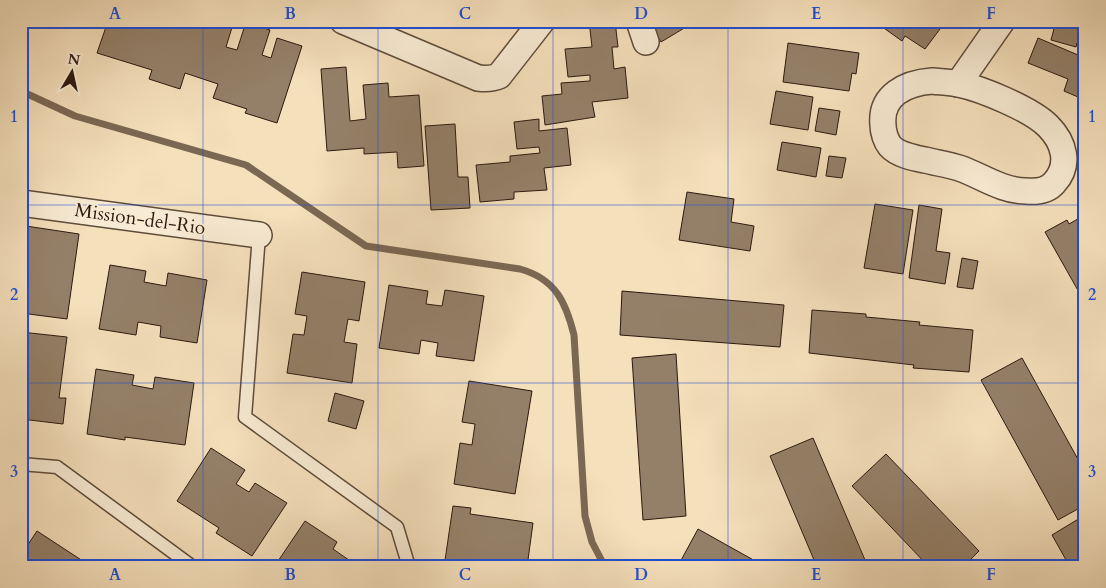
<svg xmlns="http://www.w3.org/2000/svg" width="1106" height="588" viewBox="0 0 1106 588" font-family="Cardo,serif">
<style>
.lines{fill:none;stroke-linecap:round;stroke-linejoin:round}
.stream{stroke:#7b6853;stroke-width:7}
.building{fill:#948069;stroke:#2b190f}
.lane-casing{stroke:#5e4b3a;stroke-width:15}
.street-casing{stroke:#5e4b3a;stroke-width:28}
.lane{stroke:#f8ebd3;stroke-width:12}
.street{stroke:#f8ebd3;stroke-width:25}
.grid{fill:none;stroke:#1d4ed8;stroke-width:1;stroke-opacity:0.55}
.labels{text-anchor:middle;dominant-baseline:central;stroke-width:4;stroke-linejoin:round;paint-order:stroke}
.street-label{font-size:19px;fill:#2b190f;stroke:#f8ebd3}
.neatline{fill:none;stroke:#1d4ed8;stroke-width:2}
.grid-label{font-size:16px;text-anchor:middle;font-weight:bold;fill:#1d4ed8}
</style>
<rect width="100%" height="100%" fill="#f5e0bc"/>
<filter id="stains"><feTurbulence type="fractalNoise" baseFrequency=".004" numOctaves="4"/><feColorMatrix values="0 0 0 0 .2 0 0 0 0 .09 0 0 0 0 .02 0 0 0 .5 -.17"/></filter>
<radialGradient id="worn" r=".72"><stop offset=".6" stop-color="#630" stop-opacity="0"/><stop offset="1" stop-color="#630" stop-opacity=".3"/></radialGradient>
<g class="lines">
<path class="stream" d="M 21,91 L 75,116 L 246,165 L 366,246 L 520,269 C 556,279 566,303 574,335 L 585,516 L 592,542 L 605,567"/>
</g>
<g class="building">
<polygon points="108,21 129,21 144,26 146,21 234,21 226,47 237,50 246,22 270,30 262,55 271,58 277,38 302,46 277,123 245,113 247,109 213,98 218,84 185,73 180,89 149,79 152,70 97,53"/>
<polygon points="589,21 615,21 618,47 612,47 614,69 625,67 628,98 592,102 595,117 545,125 542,96 562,94 561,83 590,81 590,75 568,77 565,49 592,47"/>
<polygon points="649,21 696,21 661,42"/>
<polygon points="874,21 930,21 940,29 925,49 905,36 902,41"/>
<polygon points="1056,21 1085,21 1085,45 1077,43 1076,47 1051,40"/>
<polygon points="1038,38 1085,58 1085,100 1064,91 1068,79 1028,63"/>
<polygon points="788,43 859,53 856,74 852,73 849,91 783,82"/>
<polygon points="346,67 350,121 366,119 363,85 388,83 389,97 419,95 424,166 398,168 397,152 364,154 364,148 327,151 321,69"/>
<polygon points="776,91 813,97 808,130 770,124"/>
<polygon points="819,108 840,111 836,135 815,131"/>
<polygon points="539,119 539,131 567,128 571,165 544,168 547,190 514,192 514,199 480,202 476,165 510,162 510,156 540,153 539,147 517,149 514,122"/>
<polygon points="455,124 458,177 468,177 470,208 431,210 425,126"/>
<polygon points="782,142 821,148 816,177 777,170"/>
<polygon points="829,156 846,158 842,178 826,176"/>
<polygon points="687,192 734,199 731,222 754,226 750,251 679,240"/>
<polygon points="875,204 913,210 903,274 864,268"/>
<polygon points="919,205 942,209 936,251 950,253 945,284 909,278"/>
<polygon points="1083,216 1085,219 1085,292 1080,294 1045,232 1067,220 1069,224"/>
<polygon points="26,226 79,234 67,319 21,313 21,260"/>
<polygon points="962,258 978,261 973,289 957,287"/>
<polygon points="110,265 146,271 144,282 166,286 168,273 207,280 197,343 160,337 161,326 138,322 136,335 99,329"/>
<polygon points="302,272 365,282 359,321 348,319 344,342 357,344 352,383 287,373 293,334 304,335 307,316 295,314"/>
<polygon points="389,285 428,291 426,304 442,306 445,290 484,296 474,361 436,356 438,343 421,340 419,354 379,348"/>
<polygon points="622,291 784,305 780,347 620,335"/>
<polygon points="812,310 866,314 866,317 920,322 919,325 973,330 969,372 913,368 914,365 809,353"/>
<polygon points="21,332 67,337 59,398 66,398 63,424 21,419"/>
<polygon points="676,354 686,516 643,520 632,358"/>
<polygon points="1022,358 1085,472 1085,505 1058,520 981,380"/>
<polygon points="96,369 134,375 132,385 153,389 155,377 194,383 185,445 125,437 125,440 87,434"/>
<polygon points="469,381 532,391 515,494 454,484 460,443 472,445 475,424 462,422"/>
<polygon points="335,393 364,401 356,429 328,421"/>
<polygon points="813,438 868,567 817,567 770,456"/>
<polygon points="211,448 245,470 236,484 249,492 255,483 287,503 252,556 216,533 219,528 177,501"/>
<polygon points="886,454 979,551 963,567 929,567 852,486"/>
<polygon points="453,506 471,508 470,514 533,523 527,567 485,567 465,564 464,567 444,567"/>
<polygon points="1085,515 1085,567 1070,567 1052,535"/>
<polygon points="305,521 337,542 333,549 359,567 274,567"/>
<polygon points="698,529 766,567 684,567 679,564"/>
<polygon points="37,531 92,567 21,567 21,555"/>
</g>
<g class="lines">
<g class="lane-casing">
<g id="lane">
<polyline points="259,235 245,417 397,527 409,567"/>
<polyline points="21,464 57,467 193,567"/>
</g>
</g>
<g class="street-casing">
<g id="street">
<path d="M 343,21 L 478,78 C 486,79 492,79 499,76 L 542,21"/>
<polyline points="639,21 646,42"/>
<path d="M 932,81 C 941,82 950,82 959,84 C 982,89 1031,109 1048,126 C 1064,142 1071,165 1054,183 C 1047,191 1036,192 1026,191 C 1003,191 983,177 962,169 C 951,165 937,163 925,160 C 915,158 898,155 890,146 C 886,141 883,132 883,125 C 880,95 906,83 932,81 Z"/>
<polyline points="958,84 1002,21"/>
<polyline points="21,203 259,235"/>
</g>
</g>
<use href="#lane" class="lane"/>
<use href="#street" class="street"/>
</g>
<path class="grid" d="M 203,21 L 203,567M 378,21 L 378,567M 553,21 L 553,567M 728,21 L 728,567M 903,21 L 903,567M 21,205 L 1085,205M 21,383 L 1085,383"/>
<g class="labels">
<g class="street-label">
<text transform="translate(140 219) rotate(8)">Mission-del-Rio</text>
</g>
</g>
<rect width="1106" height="588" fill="none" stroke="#f5e0bc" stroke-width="55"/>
<g transform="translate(72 72) rotate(9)" stroke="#f8ebd3" stroke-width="4" paint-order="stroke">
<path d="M0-4L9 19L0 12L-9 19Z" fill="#2b190f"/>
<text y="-8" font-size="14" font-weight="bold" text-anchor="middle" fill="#2b190f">N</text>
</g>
<rect x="28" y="28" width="1050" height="532" class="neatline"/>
<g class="grid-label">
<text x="115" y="19">A</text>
<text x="290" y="19">B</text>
<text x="465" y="19">C</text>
<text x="641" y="19">D</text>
<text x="816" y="19">E</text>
<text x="991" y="19">F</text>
<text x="14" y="122">1</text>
<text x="1092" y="122">1</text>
<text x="14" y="300">2</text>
<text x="1092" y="300">2</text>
<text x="14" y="477">3</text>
<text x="1092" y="477">3</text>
<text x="115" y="580">A</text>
<text x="290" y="580">B</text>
<text x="465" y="580">C</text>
<text x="641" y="580">D</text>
<text x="816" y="580">E</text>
<text x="991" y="580">F</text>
</g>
<rect width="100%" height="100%" filter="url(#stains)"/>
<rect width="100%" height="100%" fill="url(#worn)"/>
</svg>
